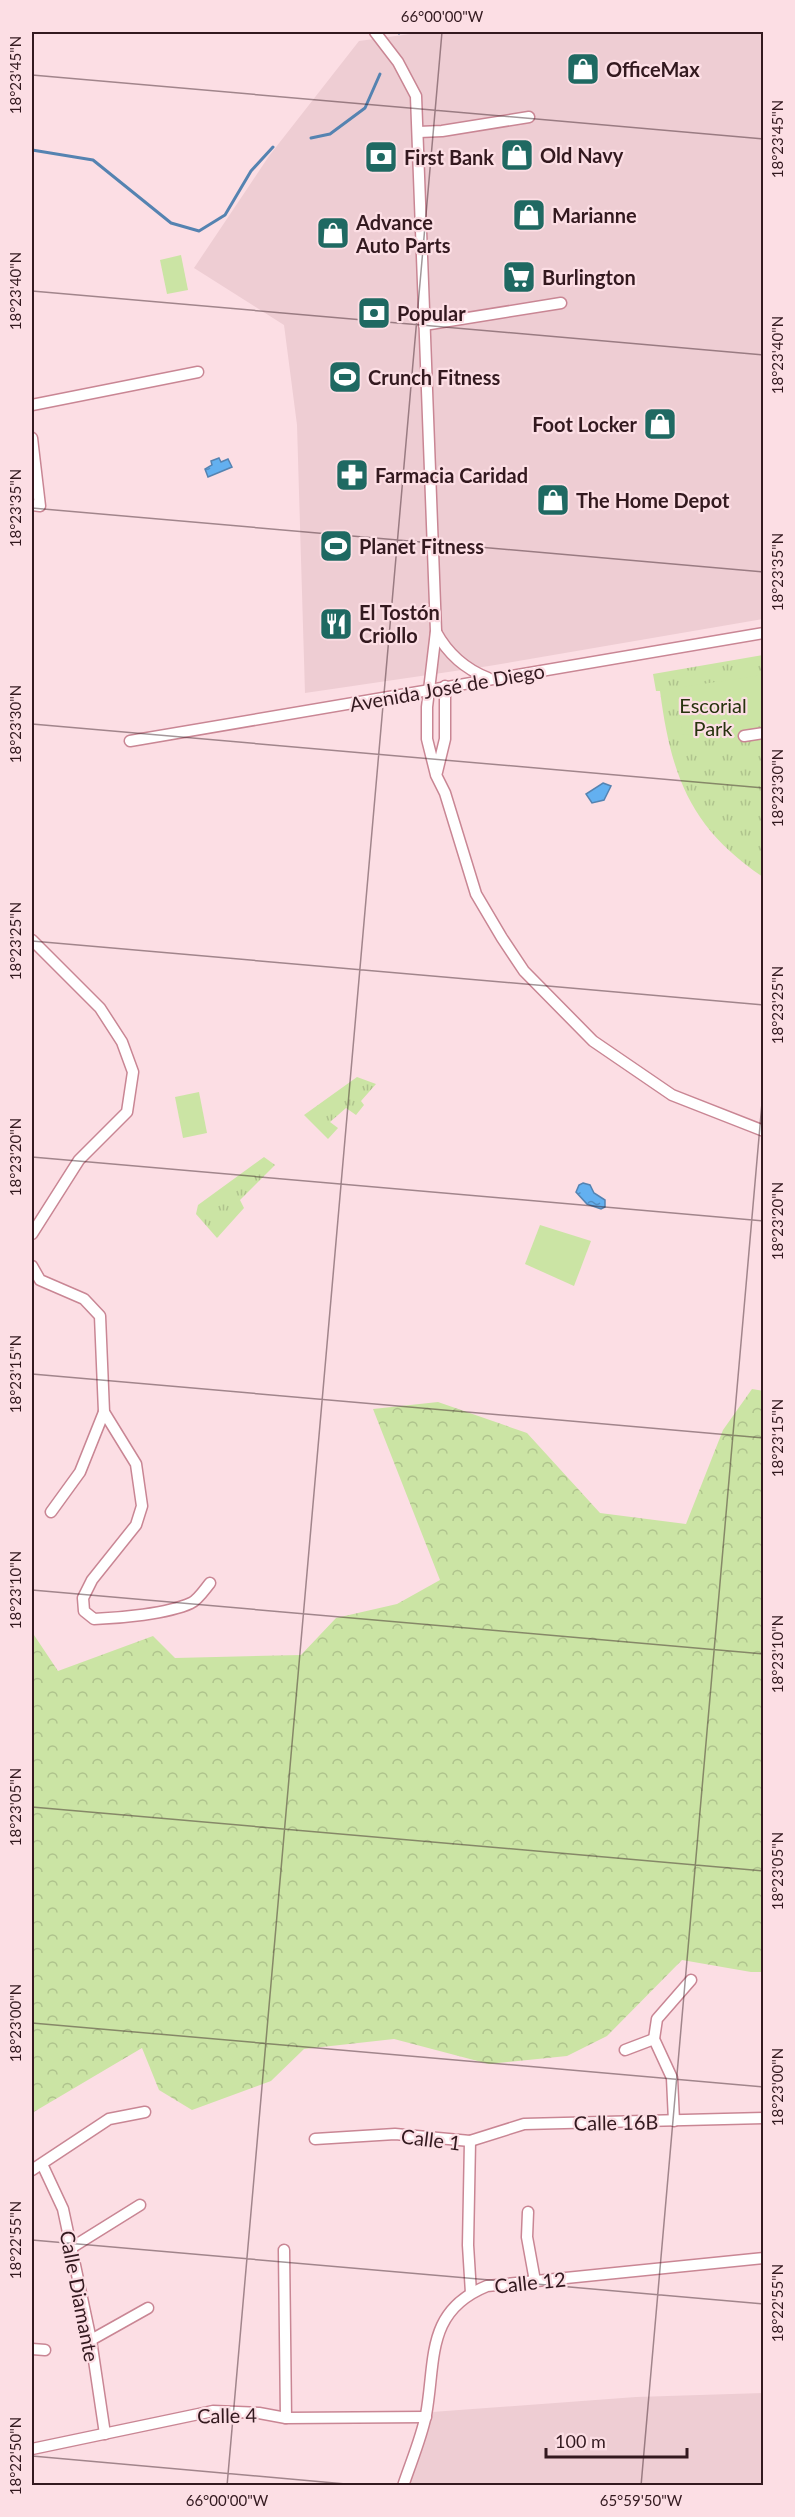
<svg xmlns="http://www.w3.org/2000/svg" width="795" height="2517" viewBox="0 0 795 2517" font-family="Lato,sans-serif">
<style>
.built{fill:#eecdd3}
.grass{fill:url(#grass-tufts)}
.forest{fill:url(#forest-crowns)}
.pitch{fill:#cbe4a4}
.water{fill:url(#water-ripples);stroke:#5583b1;stroke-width:1.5}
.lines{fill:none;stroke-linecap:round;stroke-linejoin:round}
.stream{stroke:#5583b1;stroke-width:3}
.minor-casing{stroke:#c98694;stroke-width:13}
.minor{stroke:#fff;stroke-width:10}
.ticks{fill:none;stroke:#33191f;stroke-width:1.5;stroke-opacity:0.45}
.labels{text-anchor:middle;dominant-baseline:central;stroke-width:4.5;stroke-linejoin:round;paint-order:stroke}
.poi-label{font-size:20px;font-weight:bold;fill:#33191f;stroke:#fcdee4;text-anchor:start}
.street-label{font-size:20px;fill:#33191f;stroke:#fcdee4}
.park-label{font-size:20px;fill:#27330e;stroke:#fcdee4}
.neatline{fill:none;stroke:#33191f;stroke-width:2}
.ticks-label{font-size:15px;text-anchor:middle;fill:#33191f}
</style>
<defs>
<pattern id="grass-tufts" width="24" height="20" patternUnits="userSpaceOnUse" patternTransform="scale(1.5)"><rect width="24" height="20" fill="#cbe4a4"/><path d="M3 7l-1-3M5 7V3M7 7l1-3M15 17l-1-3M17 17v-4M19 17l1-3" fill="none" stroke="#afc38d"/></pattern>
<pattern id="forest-crowns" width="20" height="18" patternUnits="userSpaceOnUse" patternTransform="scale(1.5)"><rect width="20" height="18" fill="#cbe4a4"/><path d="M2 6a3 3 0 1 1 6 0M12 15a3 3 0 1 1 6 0" fill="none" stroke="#afc38d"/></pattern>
<pattern id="water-ripples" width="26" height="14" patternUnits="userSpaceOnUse" patternTransform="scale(1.5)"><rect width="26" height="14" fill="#63b0f0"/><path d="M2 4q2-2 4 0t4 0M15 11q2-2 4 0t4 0" fill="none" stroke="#528ec2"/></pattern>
</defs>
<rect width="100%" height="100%" fill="#fcdee4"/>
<g class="built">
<polygon points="425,32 763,32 763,619 489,666 305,693 297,425 284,325 194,268 269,156 359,41"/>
<polygon points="763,2393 763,2485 408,2484 432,2412 636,2397"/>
</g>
<g class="grass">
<path d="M 763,655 L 763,877 C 690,828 671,775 660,691 L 656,691 L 653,674 Z"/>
<polygon points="357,1077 376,1084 361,1101 364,1105 356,1115 346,1108 330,1122 338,1128 328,1139 304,1115"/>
<polygon points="264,1157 275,1165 240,1200 244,1208 217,1238 196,1214 198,1205"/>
</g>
<polygon class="forest" points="752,1389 764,1391 763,1972 751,1972 682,1960 607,2036 567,2056 489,2064 394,2039 304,2049 271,2081 192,2110 159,2090 142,2048 32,2113 32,1632 58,1671 153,1636 175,1658 301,1655 336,1618 397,1604 440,1580 373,1409 438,1402 527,1433 600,1513 686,1524 723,1430"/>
<g class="pitch">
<polygon points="181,255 188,290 167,294 160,260"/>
<polygon points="763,675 763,723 683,735 675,688"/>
<polygon points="199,1092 207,1133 183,1138 175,1097"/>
<polygon points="540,1225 591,1241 574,1286 525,1264"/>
</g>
<g class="water">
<polygon points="219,458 221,462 228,459 232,467 208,477 205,469 212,465 211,461"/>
<polygon points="603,783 611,786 604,800 592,803 586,794"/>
<polygon points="583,1183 590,1185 594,1193 605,1200 605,1207 601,1209 587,1204 576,1192 579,1185"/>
</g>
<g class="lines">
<g class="stream">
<polyline points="399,33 400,32"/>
<polyline points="311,138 330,134 365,108 380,74"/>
<polyline points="32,150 93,160 171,223 199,231 225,215 251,171 273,147"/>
</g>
<g class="minor-casing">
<g id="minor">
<polyline points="375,32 398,62 416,96 436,631 427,707 427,739 436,775 445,793 476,894 502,938 524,971 593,1041 672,1095 764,1131"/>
<polyline points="419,132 442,131 529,117"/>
<polyline points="424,325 561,303"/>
<polyline points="32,405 198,372"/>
<polyline points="32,438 40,506 32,505"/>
<path d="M 436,632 C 448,654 465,669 488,678"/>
<polyline points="744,736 764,733"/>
<polyline points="130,741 764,633"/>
<polyline points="437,772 445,739 445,686"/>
<polyline points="32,940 100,1008 122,1042 133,1072 127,1112 79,1160 32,1234"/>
<path d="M 32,1266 L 40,1280 L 84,1299 L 100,1316 L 104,1412 L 136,1464 L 142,1506 L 136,1525 L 92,1580 L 83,1598 L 84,1611 L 94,1619 C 120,1618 167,1614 191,1603 C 198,1600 205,1589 210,1583"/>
<polyline points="51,1512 80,1472 104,1412"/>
<polyline points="625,2050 654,2039"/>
<polyline points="674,2121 672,2078 654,2039 657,2019 691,1980"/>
<polyline points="315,2139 395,2134 470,2141 524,2124 764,2118"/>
<polyline points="470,2141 468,2245 471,2293"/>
<polyline points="42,2164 63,2209 91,2340 105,2434"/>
<polyline points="32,2170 109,2119 145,2112"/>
<polyline points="528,2212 527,2237 535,2281"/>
<polyline points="71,2248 140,2205"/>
<polyline points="284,2250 286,2418"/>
<polyline points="91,2340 148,2308"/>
<polyline points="32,2349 45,2350"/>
<polyline points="32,2449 213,2411 259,2413 286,2418 426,2417"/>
<path d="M 403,2486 C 411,2462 421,2439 426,2415 C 436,2360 425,2311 487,2286 L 764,2258"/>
</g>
</g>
<use href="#minor" class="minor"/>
</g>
<path class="ticks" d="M 32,75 L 764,139M 32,291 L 764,355M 32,508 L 764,572M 32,724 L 764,788M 32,941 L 764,1005M 32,1157 L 764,1221M 32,1374 L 764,1438M 32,1590 L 764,1654M 32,1807 L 764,1871M 32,2023 L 764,2087M 32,2240 L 764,2304M 32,2456 L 368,2486M 227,2486 L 442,32M 641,2486 L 764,1080"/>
<defs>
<g id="shop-square" transform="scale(1.725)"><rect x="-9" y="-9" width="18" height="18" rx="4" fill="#1f6962" stroke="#fcdee4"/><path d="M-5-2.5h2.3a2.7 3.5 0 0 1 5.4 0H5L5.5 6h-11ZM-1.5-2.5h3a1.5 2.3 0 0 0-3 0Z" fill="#fff"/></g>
<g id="bank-square" transform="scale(1.725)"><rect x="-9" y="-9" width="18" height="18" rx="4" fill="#1f6962" stroke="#fcdee4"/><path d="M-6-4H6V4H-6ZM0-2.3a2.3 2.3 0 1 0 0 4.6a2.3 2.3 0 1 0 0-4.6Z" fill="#fff"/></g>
<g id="supermarket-square" transform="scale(1.725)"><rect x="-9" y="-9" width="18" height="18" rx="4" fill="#1f6962" stroke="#fcdee4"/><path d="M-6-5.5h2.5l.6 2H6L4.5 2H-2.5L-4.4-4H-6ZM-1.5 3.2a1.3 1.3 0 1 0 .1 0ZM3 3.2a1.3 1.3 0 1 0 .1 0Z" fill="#fff"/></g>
<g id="stadium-square" transform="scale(1.725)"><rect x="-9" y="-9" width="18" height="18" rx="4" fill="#1f6962" stroke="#fcdee4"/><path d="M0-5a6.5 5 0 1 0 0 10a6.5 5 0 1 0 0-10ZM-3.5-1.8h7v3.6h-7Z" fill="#fff"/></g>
<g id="pharmacy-square" transform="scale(1.725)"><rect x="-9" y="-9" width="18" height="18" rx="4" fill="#1f6962" stroke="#fcdee4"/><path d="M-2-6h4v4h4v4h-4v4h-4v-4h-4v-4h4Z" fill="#fff"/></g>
<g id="restaurant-square" transform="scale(1.725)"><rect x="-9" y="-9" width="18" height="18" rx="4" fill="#1f6962" stroke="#fcdee4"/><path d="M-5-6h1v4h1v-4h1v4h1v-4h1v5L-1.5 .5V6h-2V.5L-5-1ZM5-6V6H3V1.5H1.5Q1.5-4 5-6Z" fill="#fff"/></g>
</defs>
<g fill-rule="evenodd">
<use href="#shop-square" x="583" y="69"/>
<use href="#shop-square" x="517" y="155"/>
<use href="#bank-square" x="381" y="157"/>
<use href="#shop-square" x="529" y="215"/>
<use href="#shop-square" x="333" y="233"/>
<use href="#supermarket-square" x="519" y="277"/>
<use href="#bank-square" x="374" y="313"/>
<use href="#stadium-square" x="345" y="377"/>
<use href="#shop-square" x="660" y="424"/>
<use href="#pharmacy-square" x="352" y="475"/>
<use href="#shop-square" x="553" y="500"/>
<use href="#stadium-square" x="336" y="546"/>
<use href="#restaurant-square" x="336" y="624"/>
</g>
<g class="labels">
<g class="poi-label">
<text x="606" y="69">OfficeMax</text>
<text x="540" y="155">Old Navy</text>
<text x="404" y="157">First Bank</text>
<text x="552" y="215">Marianne</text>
<text x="356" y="222">Advance<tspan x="356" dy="23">Auto Parts</tspan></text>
<text x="542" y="277">Burlington</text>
<text x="397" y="313">Popular</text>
<text x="368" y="377">Crunch Fitness</text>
<text x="637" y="424" text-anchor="end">Foot Locker</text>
<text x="375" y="475">Farmacia Caridad</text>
<text x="576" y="500">The Home Depot</text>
<text x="359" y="546">Planet Fitness</text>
<text x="359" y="612">El Tostón<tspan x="359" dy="23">Criollo</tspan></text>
</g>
<g class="street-label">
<text transform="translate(447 687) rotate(-10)">Avenida José de Diego</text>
<text transform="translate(616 2122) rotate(-1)">Calle 16B</text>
<text transform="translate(431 2139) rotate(7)">Calle 1</text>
<text transform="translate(530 2282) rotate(-6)">Calle 12</text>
<text transform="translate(80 2296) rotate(79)">Calle Diamante</text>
<text transform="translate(227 2415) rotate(-1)">Calle 4</text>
</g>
<g class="park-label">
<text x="713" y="705">Escorial<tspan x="713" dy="23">Park</tspan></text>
</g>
</g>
<rect width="795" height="2517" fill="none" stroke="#fcdee4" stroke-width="66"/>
<path d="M546 2448v9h141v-9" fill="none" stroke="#33191f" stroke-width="3"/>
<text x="555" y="2448" font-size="18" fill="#33191f" stroke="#fcdee4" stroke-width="4.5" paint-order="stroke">100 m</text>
<rect x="33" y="33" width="729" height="2451" class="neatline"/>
<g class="ticks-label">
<text x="442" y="22">66°00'00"W</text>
<text transform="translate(16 75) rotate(-90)" y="5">18°23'45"N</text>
<text transform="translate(778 139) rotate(-90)" y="5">18°23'45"N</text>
<text transform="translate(16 291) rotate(-90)" y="5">18°23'40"N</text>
<text transform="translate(778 355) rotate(-90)" y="5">18°23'40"N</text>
<text transform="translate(16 508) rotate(-90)" y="5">18°23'35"N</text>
<text transform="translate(778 572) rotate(-90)" y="5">18°23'35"N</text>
<text transform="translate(16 724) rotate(-90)" y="5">18°23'30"N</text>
<text transform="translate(778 788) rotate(-90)" y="5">18°23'30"N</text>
<text transform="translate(16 941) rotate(-90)" y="5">18°23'25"N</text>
<text transform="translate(778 1005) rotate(-90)" y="5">18°23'25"N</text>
<text transform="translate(16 1157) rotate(-90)" y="5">18°23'20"N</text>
<text transform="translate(778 1221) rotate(-90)" y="5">18°23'20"N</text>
<text transform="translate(16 1374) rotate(-90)" y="5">18°23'15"N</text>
<text transform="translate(778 1438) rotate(-90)" y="5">18°23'15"N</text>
<text transform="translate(16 1590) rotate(-90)" y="5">18°23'10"N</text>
<text transform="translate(778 1654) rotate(-90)" y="5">18°23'10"N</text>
<text transform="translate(16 1807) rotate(-90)" y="5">18°23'05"N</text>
<text transform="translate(778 1871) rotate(-90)" y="5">18°23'05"N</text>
<text transform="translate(16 2023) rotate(-90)" y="5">18°23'00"N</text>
<text transform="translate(778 2087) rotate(-90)" y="5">18°23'00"N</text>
<text transform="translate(16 2240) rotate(-90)" y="5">18°22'55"N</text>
<text transform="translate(778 2303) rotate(-90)" y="5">18°22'55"N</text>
<text transform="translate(16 2456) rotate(-90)" y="5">18°22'50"N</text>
<text x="227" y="2506">66°00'00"W</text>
<text x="641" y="2506">65°59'50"W</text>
</g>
</svg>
